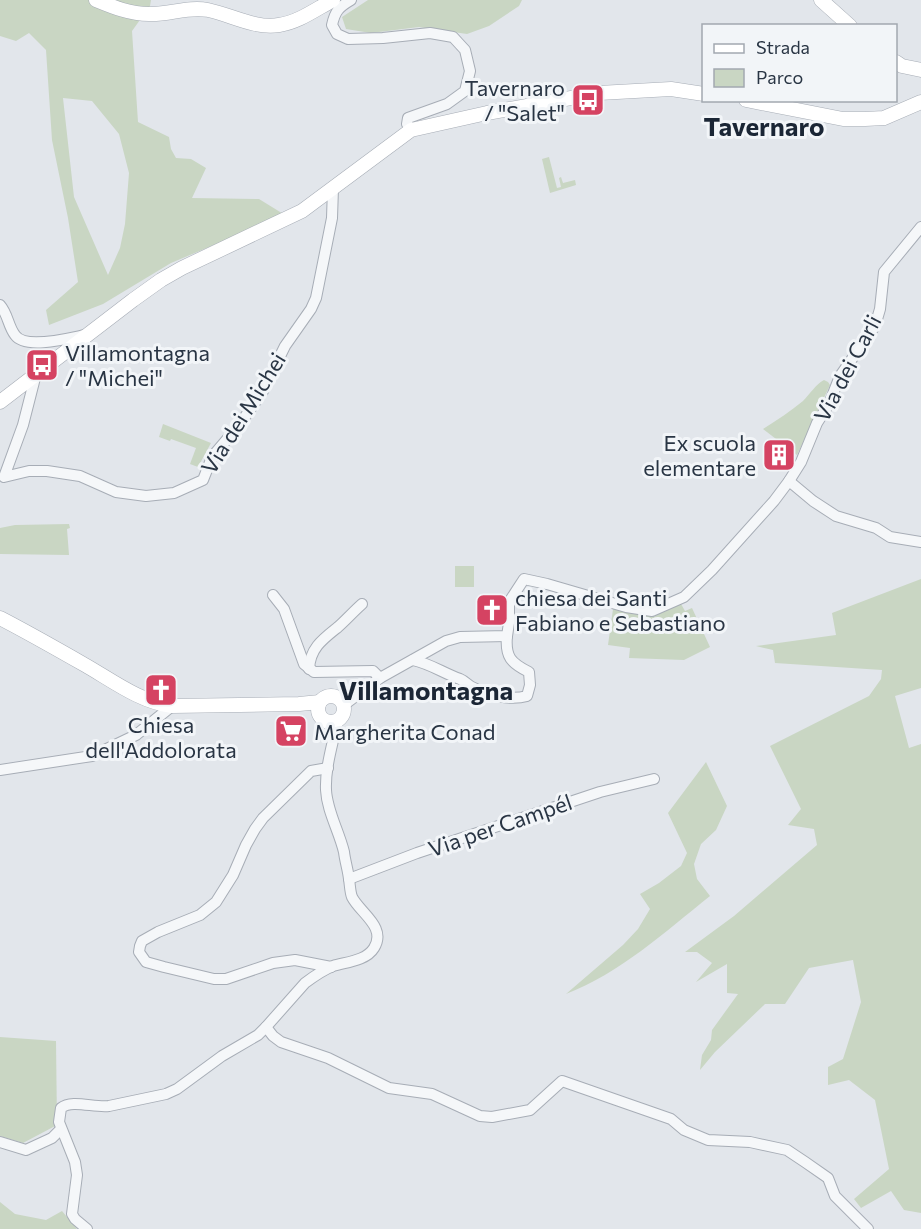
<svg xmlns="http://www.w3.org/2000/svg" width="921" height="1229" viewBox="0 0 921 1229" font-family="Commissioner,sans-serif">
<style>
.green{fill:#c9d6c3;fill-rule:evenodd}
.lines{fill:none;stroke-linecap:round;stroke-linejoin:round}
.street-casing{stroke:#a7adb6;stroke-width:12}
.secondary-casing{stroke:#a7adb6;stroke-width:15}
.street{stroke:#f5f7f9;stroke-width:10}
.secondary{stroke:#fff;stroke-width:14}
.labels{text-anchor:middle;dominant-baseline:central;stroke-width:6;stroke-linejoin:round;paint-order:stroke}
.poi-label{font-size:22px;fill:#293544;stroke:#f2f5f8;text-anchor:start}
.street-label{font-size:22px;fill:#293544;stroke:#f2f5f8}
.quarter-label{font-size:26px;font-weight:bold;fill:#1b2635;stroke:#f2f5f8}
</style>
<rect width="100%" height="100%" fill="#e2e6eb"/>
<g class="green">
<path d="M 0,0 L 151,0 L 150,6 L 132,31 L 138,122 L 169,137 L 171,149 L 176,158 L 191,159 L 206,168 L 192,198 L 259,199 L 285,215 L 171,263 L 103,304 L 49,325 L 46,310 L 78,282 L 68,218 L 52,140 L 46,50 L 29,33 L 16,41 L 0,36 ZM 63,98 L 92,101 L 119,134 L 129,173 L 125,224 L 120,248 L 108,275 L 74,197 Z"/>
<polygon points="368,0 522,0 519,6 489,26 467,34 419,27 371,33 346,29 342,17"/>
<polygon points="549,157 557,188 561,187 559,178 561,177 563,183 575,180 576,185 550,193 542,159"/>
<path d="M 824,380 L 828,382 L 830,385 L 797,455 L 763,429 C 777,420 791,411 803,401 C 810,394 816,384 824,380 Z"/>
<polygon points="163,424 211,443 198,467 190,464 196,448 171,439 170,441 159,437"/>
<polygon points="69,524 70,528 67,529 69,555 0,554 0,528 15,525"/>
<rect x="455" y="566" width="19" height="21"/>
<polygon points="921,579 921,688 895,696 909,748 921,744 921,1213 904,1210 891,1191 861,1208 854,1199 889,1169 875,1100 849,1080 828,1085 828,1067 843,1059 861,1002 853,960 809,968 785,1004 765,1004 715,1052 700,1070 702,1055 711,1040 712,1030 738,994 727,993 727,964 696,982 712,963 697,952 685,952 734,916 817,845 814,829 788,825 801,809 770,746 869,696 881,679 882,670 775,663 773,650 756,646 836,635 832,613"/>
<polygon points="681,604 685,611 692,608 710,647 684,660 629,658 630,648 608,645 613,609 647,615 661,613"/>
<path d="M 706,762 L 727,806 L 716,830 L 701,844 L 694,864 L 697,879 L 710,896 C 665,932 620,973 566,994 L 623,945 L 638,929 L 650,909 L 640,894 L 659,883 L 681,866 L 687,853 L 668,813 Z"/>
<polygon points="0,1037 56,1041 57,1125 23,1143 0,1136"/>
<polygon points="0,1202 15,1214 46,1220 62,1211 77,1229 0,1229"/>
</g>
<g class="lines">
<g class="street-casing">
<g id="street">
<path d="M 351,0 C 339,7 335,11 332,25 L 337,34 L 348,39 L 383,38 L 430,33 L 453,37 L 465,50 L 470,71 L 465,91 L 447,104 L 408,118 L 407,124 L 411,130"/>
<path d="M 0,305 C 8,314 8,326 15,335 C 25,350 70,338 85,335"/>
<polyline points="36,374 23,425 4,477 29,471 47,471 80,476 116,492 146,496 174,493 203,480 212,457 240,424 263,391 285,346 311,309 316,298 332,218 333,188"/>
<polyline points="789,481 813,501 836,516 876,528 890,537 921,542"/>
<polyline points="273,595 284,609 304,664 314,672 373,671 380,678"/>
<path d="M 413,660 C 431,664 443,673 460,679 C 465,681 468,685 472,687 C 487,695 510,701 527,696 L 530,685 L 529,672 C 511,663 505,657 507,636"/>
<path d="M 309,669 C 310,648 323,639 338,627 C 346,620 354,611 362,604"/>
<polyline points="344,705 380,678 446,641 460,637 507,636 509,623 509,602 524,579 547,584 626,607 652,611 684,597 712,570 774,501 789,481 801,462 817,423 829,404 840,376 875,326 880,309 884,272 921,227"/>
<polyline points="328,768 311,771 263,818 255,829 246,845 233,875 216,902 200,915 158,932 142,941 140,946 139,952 146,962 164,967 214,979 226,979 273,963 295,960 331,967"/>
<polyline points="0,770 92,756 136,735 172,706"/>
<polyline points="349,879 417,853 600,792 654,779"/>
<polyline points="266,1027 273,1036 281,1042 328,1058 389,1088 432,1094 480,1116 492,1117 530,1110 562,1081 671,1119 684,1130 708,1140 750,1142 787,1150 805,1162 828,1178 835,1196 868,1229"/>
<polyline points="0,1142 26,1150 52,1138 61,1129"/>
<path d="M 87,1229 L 75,1219 L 72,1214 L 77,1175 L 75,1162 L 59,1122 L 61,1108 C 72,1099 94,1108 109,1106 L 166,1094 L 177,1089 L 222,1056 L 258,1035 L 266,1027 L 305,983 C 313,977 323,970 333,966 C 346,962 366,961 374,948 C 387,927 360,913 352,897 C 350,892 350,885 349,879 C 348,870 345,861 344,852 C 339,831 327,811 326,790 C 325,767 333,744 337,722"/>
</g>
</g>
<g class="secondary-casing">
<g id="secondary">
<path d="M 96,0 C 113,7 130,14 149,14 C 169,15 188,6 208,10 C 232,15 255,29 279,25 C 299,22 316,9 333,0"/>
<polyline points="821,0 850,26"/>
<polyline points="896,62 902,66 921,70"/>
<polyline points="746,100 843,119 865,119 884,118 921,102"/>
<polyline points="0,402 133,300 161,280 182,268 302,211 411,130 487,113 599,93 671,89 704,94"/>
<path d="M 0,618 C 29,633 57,649 85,665 C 113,681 140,702 172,706 L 299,704 L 320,702"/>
<circle cx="331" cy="709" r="13"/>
</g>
</g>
<use href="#street" class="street"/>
<use href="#secondary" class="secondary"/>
</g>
<defs>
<g id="bus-square" transform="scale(1.725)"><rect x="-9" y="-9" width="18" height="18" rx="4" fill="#d54362" stroke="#f2f5f8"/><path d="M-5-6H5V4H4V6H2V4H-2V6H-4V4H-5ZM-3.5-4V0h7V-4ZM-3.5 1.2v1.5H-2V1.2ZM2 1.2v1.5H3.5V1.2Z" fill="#fff"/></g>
<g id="building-square" transform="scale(1.725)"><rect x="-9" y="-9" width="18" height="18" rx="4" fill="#d54362" stroke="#f2f5f8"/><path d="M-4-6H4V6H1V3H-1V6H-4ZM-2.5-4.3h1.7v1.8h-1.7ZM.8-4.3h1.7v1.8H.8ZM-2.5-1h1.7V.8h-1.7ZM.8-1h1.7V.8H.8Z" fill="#fff"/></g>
<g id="church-square" transform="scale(1.725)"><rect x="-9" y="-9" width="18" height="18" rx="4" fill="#d54362" stroke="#f2f5f8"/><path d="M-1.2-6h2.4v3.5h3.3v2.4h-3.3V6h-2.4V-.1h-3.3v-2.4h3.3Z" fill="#fff"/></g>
<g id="supermarket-square" transform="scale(1.725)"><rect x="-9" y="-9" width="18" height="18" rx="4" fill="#d54362" stroke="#f2f5f8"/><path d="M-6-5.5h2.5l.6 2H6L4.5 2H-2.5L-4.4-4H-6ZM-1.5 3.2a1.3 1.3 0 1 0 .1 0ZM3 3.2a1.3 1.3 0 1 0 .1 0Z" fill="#fff"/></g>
</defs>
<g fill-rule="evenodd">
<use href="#bus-square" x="588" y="100"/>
<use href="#bus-square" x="42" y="365"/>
<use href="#building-square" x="779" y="455"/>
<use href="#church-square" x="492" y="610"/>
<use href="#church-square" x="161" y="690"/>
<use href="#supermarket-square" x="291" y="731"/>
</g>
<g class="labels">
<g class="poi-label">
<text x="565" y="87" text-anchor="end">Tavernaro<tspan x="565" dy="25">/ "Salet"</tspan></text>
<text x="65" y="352">Villamontagna<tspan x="65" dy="25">/ "Michei"</tspan></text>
<text x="756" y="442" text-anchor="end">Ex scuola<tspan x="756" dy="25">elementare</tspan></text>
<text x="515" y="597">chiesa dei Santi<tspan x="515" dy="25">Fabiano e Sebastiano</tspan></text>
<text x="161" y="724" text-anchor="middle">Chiesa<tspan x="161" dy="25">dell'Addolorata</tspan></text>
<text x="314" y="731">Margherita Conad</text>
</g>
<g class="street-label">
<text transform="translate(847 368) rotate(-62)">Via dei Carli</text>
<text transform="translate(243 413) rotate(-58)">Via dei Michei</text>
<text transform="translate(500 825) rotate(-19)">Via per Campél</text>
</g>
<g class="quarter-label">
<text x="764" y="125">Tavernaro</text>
<text x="426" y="689">Villamontagna</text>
</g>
</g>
<rect x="702" y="24" width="195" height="78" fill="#f2f5f8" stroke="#a2a8b0" stroke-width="1.5"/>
<rect x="714" y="44" width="30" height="9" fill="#ffffff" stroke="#a2a8b0" stroke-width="1.5"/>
<text x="756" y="54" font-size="18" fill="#293544">Strada</text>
<rect x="714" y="69" width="30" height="18" fill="#c9d6c3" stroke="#a2a8b0" stroke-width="1.5"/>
<text x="756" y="84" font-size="18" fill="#293544">Parco</text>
</svg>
